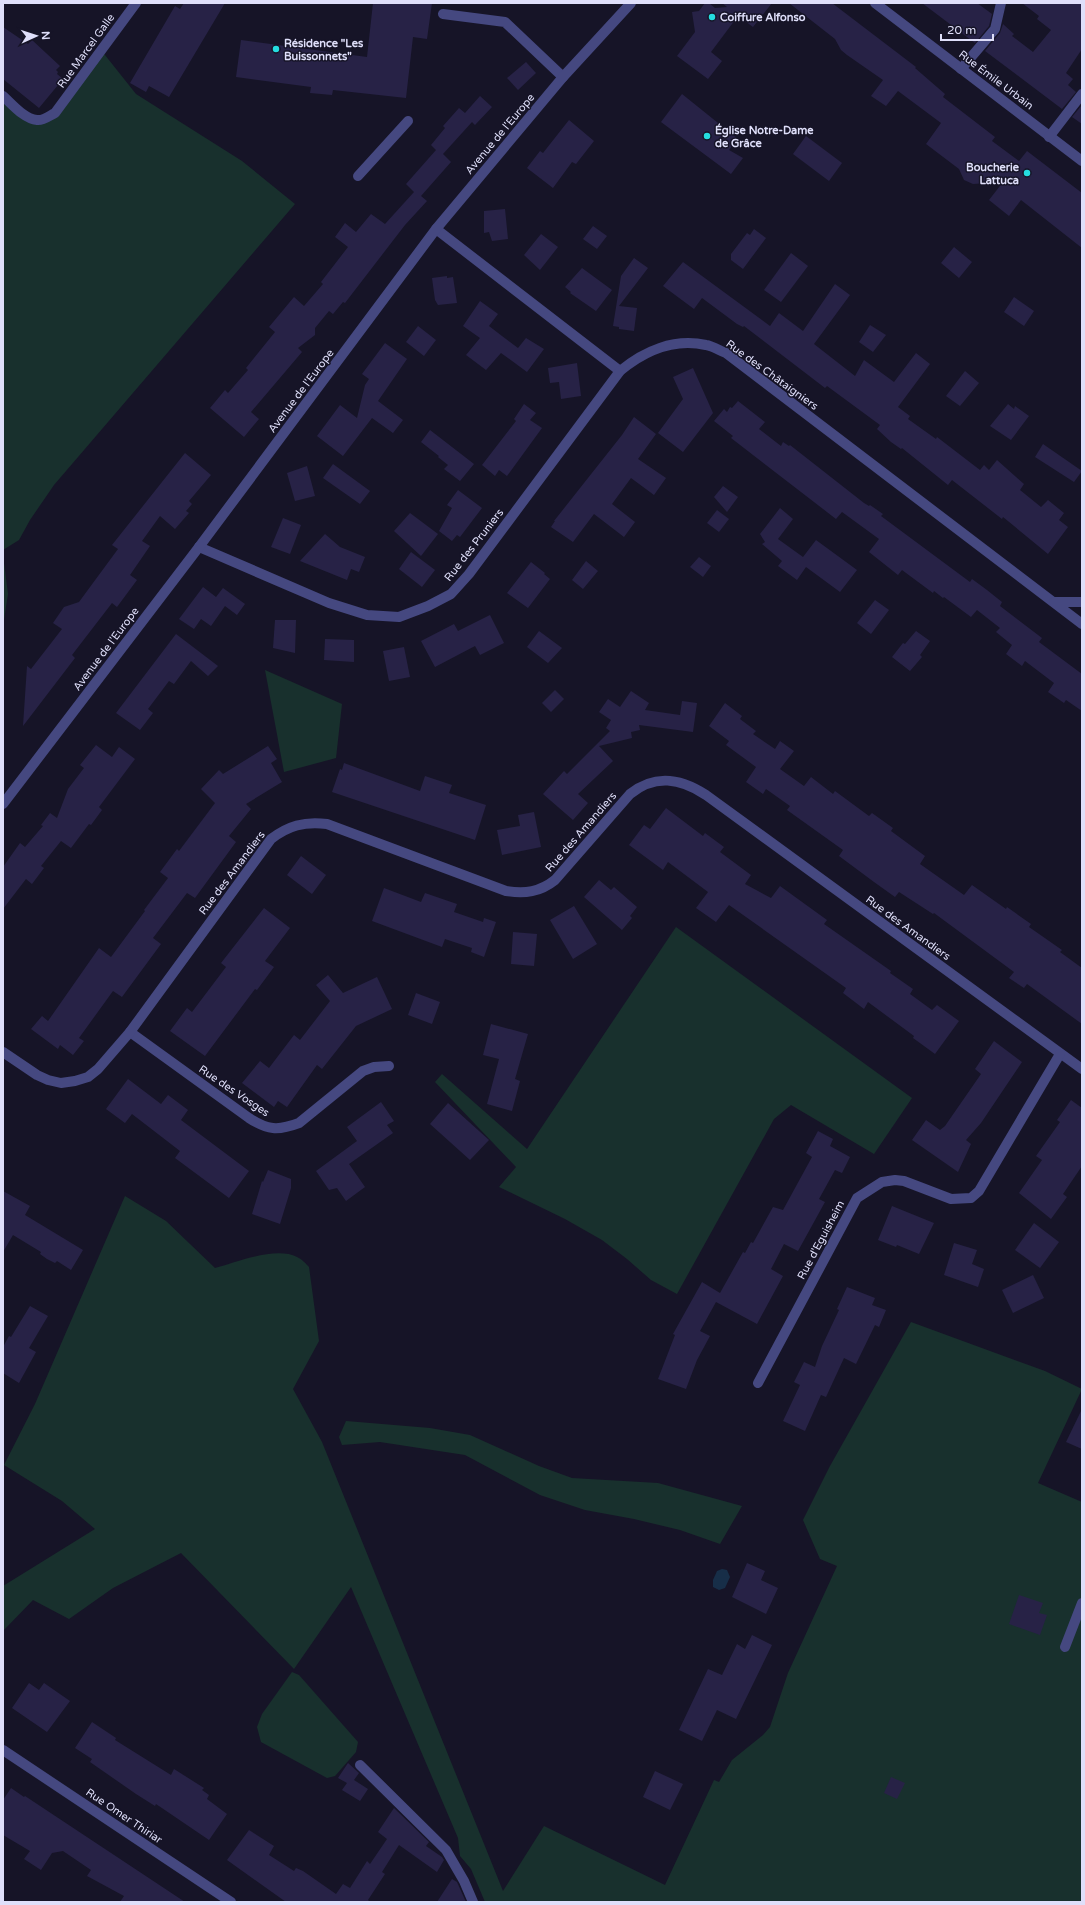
<svg xmlns="http://www.w3.org/2000/svg" width="1085" height="1905" viewBox="0 0 1085 1905" font-family="'Varela Round',sans-serif">
<style>
.green{fill:#18302d}
.water{fill:#172e48}
.building{fill:#272246}
.lines{fill:none;stroke-linecap:round;stroke-linejoin:round}
.minor{stroke:#454880;stroke-width:10}
.poi-dot{fill:#25dde0;stroke:#161427;stroke-width:1.5}
.labels{text-anchor:middle;dominant-baseline:central;stroke-width:3;stroke-linejoin:round;paint-order:stroke}
.poi-label{font-size:11px;font-weight:bold;fill:#dfdffa;stroke:#161427;text-anchor:start}
.street-label{font-size:11px;fill:#dfdffa;stroke:#161427}
</style>
<rect width="100%" height="100%" fill="#161427"/>
<g class="green">
<polygon points="101,50 136,94 242,161 295,204 54,485 30,520 19,540 3,550 3,96 23,114 45,119"/>
<polygon points="3,555 8,594 3,626"/>
<polygon points="265,670 342,704 336,758 284,772"/>
<polygon points="676,927 912,1098 874,1154 791,1105 774,1119 677,1294 651,1280 627,1259 602,1240 565,1219 499,1187 516,1167 435,1082 442,1074 527,1149"/>
<path d="M 125,1196 L 166,1221 L 215,1268 C 237,1262 276,1246 297,1257 C 302,1259 306,1264 309,1267 L 319,1341 L 293,1389 L 322,1442 L 503,1891 L 544,1826 L 665,1885 L 714,1780 L 719,1782 L 732,1760 L 763,1735 L 770,1727 L 788,1673 L 837,1566 L 820,1559 L 803,1520 L 830,1466 L 911,1322 L 1045,1371 L 1082,1389 L 1038,1483 L 1082,1502 L 1082,1902 L 485,1902 L 471,1869 L 460,1856 L 458,1838 L 351,1587 L 294,1669 L 181,1553 L 113,1588 L 69,1619 L 33,1600 L 3,1631 L 3,1586 L 95,1529 L 62,1501 L 4,1465 L 35,1404 Z"/>
<polygon points="346,1421 430,1428 470,1435 539,1466 572,1478 658,1483 742,1506 720,1544 680,1530 634,1519 585,1510 540,1495 465,1455 380,1442 342,1445 339,1437"/>
<polygon points="292,1672 299,1675 358,1742 356,1752 335,1776 327,1778 261,1742 257,1727 262,1714"/>
</g>
<polygon class="water" points="722,1569 727,1570 730,1577 725,1588 719,1590 713,1587 713,1580 717,1571"/>
<g class="building">
<polygon points="184,3 225,3 169,97 149,86 146,92 130,83 175,6 180,9"/>
<polygon points="373,3 432,3 427,39 413,37 406,98 333,90 332,95 310,93 311,87 236,77 241,40 367,57"/>
<polygon points="705,3 709,3 715,8 727,7 722,3 772,3 753,27 738,16 711,52 722,61 708,79 677,56 695,32 692,12 699,11"/>
<polygon points="789,3 832,3 916,67 915,68 945,94 943,97 995,137 992,141 1019,161 1027,151 1082,193 1082,248 1021,200 1009,216 989,200 1003,182 973,184 964,180 959,169 926,144 941,123 898,91 886,106 871,96 883,80 847,55 841,50 835,39"/>
<polygon points="922,3 977,3 992,14 989,26 975,43"/>
<polygon points="1022,3 1082,3 1082,49 1066,73 1073,79 1068,85 1076,92 1062,109 985,51 1000,33 1003,24 1014,34 1012,36 1033,52 1051,30 1037,19 1039,16"/>
<polygon points="3,27 28,44 32,40 60,66 56,70 58,72 57,74 63,79 39,108 3,79"/>
<polygon points="526,62 536,73 518,90 507,78"/>
<polygon points="682,94 738,139 729,150 743,158 731,174 661,122"/>
<polygon points="480,96 492,107 475,125 472,122 443,154 451,162 421,196 427,201 405,225 345,303 343,302 333,314 329,311 315,328 315,335 298,348 302,352 251,412 259,419 244,437 210,408 225,390 228,393 248,370 246,368 275,332 269,327 294,297 304,306 323,284 321,282 348,247 335,237 345,223 356,232 371,214 385,224 414,192 406,184 436,150 431,145 445,128 443,126 459,108 465,113"/>
<polygon points="1082,105 1082,124 1072,117"/>
<polygon points="569,120 594,141 576,164 572,162 553,188 527,168 540,151 543,153"/>
<polygon points="806,136 842,163 829,181 793,154"/>
<polygon points="505,209 508,239 492,241 489,232 484,233 484,211"/>
<polygon points="593,226 607,236 597,249 583,239"/>
<polygon points="754,229 766,238 743,269 731,260 731,254 747,233 750,235"/>
<polygon points="541,234 558,247 540,270 524,255"/>
<polygon points="954,247 972,262 959,278 941,263"/>
<polygon points="791,253 808,266 781,302 764,290"/>
<polygon points="634,258 648,268 619,306 637,308 634,331 619,329 619,327 613,326 621,276"/>
<polygon points="683,262 770,326 779,313 803,331 835,284 850,295 814,344 855,376 864,360 894,382 916,353 930,364 898,407 910,416 908,419 936,439 937,437 980,470 984,465 989,470 997,460 1024,484 1020,490 1041,507 1048,500 1064,513 1059,520 1068,527 1048,554 1003,517 1002,519 952,480 948,485 902,448 901,449 891,442 877,429 880,425 827,386 825,388 744,326 743,327 737,324 702,298 694,309 663,286"/>
<polygon points="582,268 612,290 596,311 570,293 571,292 565,287"/>
<polygon points="447,276 447,278 453,277 457,303 438,305 435,300 432,278"/>
<polygon points="1014,297 1034,311 1024,326 1004,312"/>
<polygon points="480,301 498,314 489,326 502,336 518,348 526,338 544,349 527,372 501,353 486,370 466,355 480,338 463,326"/>
<polygon points="870,325 886,335 873,352 859,342"/>
<polygon points="418,326 436,340 424,356 406,342"/>
<polygon points="385,343 407,359 378,401 403,420 393,433 372,418 343,456 317,436 340,405 357,418 365,385 369,379 362,374"/>
<polygon points="577,363 581,396 561,399 559,382 550,383 548,368"/>
<polygon points="693,368 713,413 683,452 658,433 683,399 673,377"/>
<polygon points="965,371 979,383 960,406 946,396"/>
<polygon points="738,401 765,422 759,429 781,446 783,442 789,446 790,445 864,503 869,506 870,505 883,514 881,516 970,582 972,579 987,590 1002,602 1000,606 1042,638 1039,642 1082,674 1082,711 1066,700 1064,703 1048,692 1054,683 1025,661 1022,666 1006,654 1012,645 996,632 1000,628 977,610 971,617 944,597 943,598 934,591 933,593 902,570 898,575 869,552 879,539 842,512 836,519 731,438 733,436 714,421 724,409 727,412 730,407 732,408"/>
<polygon points="524,404 536,413 530,420 542,428 507,476 499,470 495,476 482,465 516,421 514,419"/>
<polygon points="1008,404 1014,409 1015,406 1029,416 1011,440 990,426"/>
<polygon points="634,417 656,434 638,459 666,478 654,495 631,478 612,504 635,522 624,537 594,514 573,542 551,527 555,521 554,521 622,435"/>
<polygon points="430,430 474,464 460,481 444,469 448,465 438,457 439,456 421,442"/>
<polygon points="1043,444 1082,471 1074,482 1035,457"/>
<polygon points="185,453 211,475 189,501 192,504 186,511 189,513 175,529 160,516 142,541 150,546 130,575 137,580 117,607 112,603 72,655 75,658 23,726 27,666 31,669 62,629 53,623 64,607 79,602 118,549 112,545"/>
<polygon points="333,464 370,491 360,504 323,478"/>
<polygon points="307,466 315,496 295,501 287,473"/>
<polygon points="723,486 738,497 727,512 714,497"/>
<polygon points="458,490 482,508 460,537 457,535 452,541 439,531 452,508 447,505"/>
<polygon points="780,508 793,519 778,539 803,557 816,540 857,570 840,592 806,567 797,580 778,566 782,561 762,544 765,542 760,534"/>
<polygon points="717,510 729,519 719,532 707,523"/>
<polygon points="410,513 438,534 421,556 394,531"/>
<polygon points="283,518 301,525 290,554 271,547"/>
<polygon points="325,534 340,547 365,557 359,572 351,569 347,580 300,561"/>
<polygon points="411,552 435,570 422,587 399,569"/>
<polygon points="699,557 711,566 703,577 690,567"/>
<polygon points="586,561 598,571 583,589 572,580"/>
<polygon points="531,562 545,573 544,574 550,579 528,608 507,593"/>
<polygon points="203,587 216,597 223,588 245,604 237,615 225,606 211,626 201,619 194,629 179,619"/>
<polygon points="875,600 889,610 871,634 857,623"/>
<polygon points="490,615 504,643 480,655 475,646 435,667 421,641 454,624 458,631"/>
<polygon points="275,620 296,620 295,653 273,648"/>
<polygon points="539,631 562,648 548,663 527,647"/>
<polygon points="916,631 930,641 920,655 922,657 910,671 892,657 903,643 905,644"/>
<polygon points="176,634 218,666 208,676 191,661 174,684 169,681 148,709 153,713 140,730 116,713"/>
<polygon points="325,639 354,640 354,662 324,660"/>
<polygon points="404,647 410,677 389,681 383,651"/>
<polygon points="555,690 564,699 551,712 542,703"/>
<polygon points="631,691 649,703 645,710 680,715 682,701 697,703 693,732 639,725 640,730 631,732 632,738 599,746 613,761 578,794 588,803 573,820 543,794 564,771 567,774 610,731 606,728 611,720 599,712 608,699 620,707"/>
<polygon points="725,703 742,716 740,719 756,731 753,734 775,749 780,741 794,751 780,769 804,786 811,777 833,794 835,791 869,816 872,813 893,828 891,831 925,856 920,864 964,895 972,885 1006,909 1007,907 1031,924 1029,927 1062,950 1060,952 1082,968 1082,1024 1027,984 1024,988 1009,978 1014,972 934,913 933,914 899,892 895,897 874,882 839,856 843,850 787,810 790,806 766,789 763,794 746,782 756,767 726,745 729,741 709,726"/>
<polygon points="96,745 112,757 119,747 135,759 99,807 102,810 91,825 89,824 71,848 61,841 41,866 44,868 32,884 26,879 3,909 3,867 20,843 25,847 43,826 41,825 50,813 57,818 68,789 84,768 80,765"/>
<polygon points="268,746 277,759 271,763 282,782 246,804 251,809 229,836 236,842 195,898 187,893 153,938 161,944 122,997 113,991 79,1038 84,1041 73,1055 60,1045 58,1049 31,1029 42,1016 48,1021 99,948 111,957 145,911 144,910 168,878 160,872 177,849 179,851 215,803 201,789 219,770 223,774"/>
<polygon points="344,763 420,791 425,776 452,785 449,793 486,805 475,840 332,792 340,769 342,770"/>
<polygon points="666,808 703,836 705,833 724,847 720,852 751,875 745,884 771,898 780,886 827,920 824,924 891,971 890,973 913,989 910,994 932,1010 937,1005 959,1021 935,1054 913,1038 914,1036 868,1002 864,1009 843,993 846,988 729,905 716,922 696,908 708,892 668,862 663,870 629,845 644,825 650,829"/>
<polygon points="534,812 541,847 502,855 497,830 520,826 518,815"/>
<polygon points="301,856 326,875 312,894 287,875"/>
<polygon points="599,880 611,890 614,887 637,907 630,916 632,918 622,930 584,897"/>
<polygon points="384,888 421,902 425,893 457,904 454,912 483,922 484,918 496,922 484,957 471,952 472,948 445,939 442,947 372,921"/>
<polygon points="574,906 597,944 573,959 550,920"/>
<polygon points="264,908 290,928 265,961 274,967 257,990 255,989 205,1056 170,1031 187,1008 192,1012 226,967 221,963"/>
<polygon points="513,932 537,934 534,966 511,964"/>
<polygon points="328,975 343,993 377,977 392,1009 356,1026 322,1069 317,1065 287,1107 278,1101 274,1107 242,1083 260,1061 269,1068 294,1035 300,1040 330,1001 316,985"/>
<polygon points="416,993 440,1002 432,1024 408,1015"/>
<polygon points="491,1024 528,1034 515,1079 520,1081 512,1111 487,1104 499,1059 483,1055"/>
<polygon points="994,1041 1022,1062 981,1123 966,1140 971,1144 958,1172 912,1140 926,1120 940,1130 945,1126 981,1074 975,1069"/>
<polygon points="128,1079 161,1104 168,1095 188,1110 181,1120 249,1171 229,1198 175,1158 180,1151 132,1114 125,1123 106,1109"/>
<polygon points="1071,1100 1082,1108 1082,1166 1063,1194 1067,1197 1051,1219 1019,1193 1042,1160 1036,1156 1060,1122 1057,1120"/>
<polygon points="381,1102 394,1121 387,1125 393,1133 349,1164 365,1187 346,1201 337,1188 329,1190 316,1171 357,1141 347,1127"/>
<polygon points="448,1103 489,1140 470,1160 430,1124"/>
<polygon points="818,1131 833,1139 830,1146 850,1157 842,1173 835,1170 819,1199 825,1202 798,1251 784,1244 771,1269 783,1276 757,1324 716,1302 700,1331 710,1336 697,1360 686,1389 658,1379 675,1335 673,1334 702,1282 720,1293 743,1252 745,1253 751,1242 753,1243 773,1207 783,1210 812,1157 806,1153"/>
<polygon points="268,1170 291,1179 291,1188 280,1224 252,1214 262,1181 263,1182"/>
<polygon points="3,1191 30,1206 25,1215 83,1250 71,1270 57,1261 55,1263 47,1259 40,1254 41,1252 13,1235 3,1252"/>
<polygon points="892,1206 934,1223 919,1254 897,1245 896,1247 878,1240"/>
<polygon points="1034,1223 1059,1242 1040,1268 1015,1250"/>
<polygon points="954,1243 977,1250 972,1264 984,1269 978,1287 944,1275"/>
<polygon points="1033,1275 1044,1298 1013,1313 1002,1290"/>
<polygon points="847,1287 875,1298 872,1305 886,1310 879,1327 875,1325 856,1364 844,1358 826,1397 821,1395 805,1431 783,1421 800,1385 794,1382 804,1362 815,1367 822,1346 839,1310 837,1309"/>
<polygon points="30,1306 48,1316 29,1348 36,1352 19,1383 3,1373 3,1347 9,1336 11,1337"/>
<polygon points="1082,1409 1082,1449 1066,1442"/>
<polygon points="747,1563 765,1571 761,1580 778,1588 766,1614 732,1597"/>
<polygon points="1019,1595 1043,1603 1039,1613 1047,1615 1040,1635 1009,1624"/>
<polygon points="752,1635 772,1645 736,1719 717,1710 702,1741 679,1730 708,1669 722,1675 737,1644 745,1649"/>
<polygon points="29,1683 39,1690 44,1683 70,1701 47,1732 12,1708"/>
<polygon points="92,1722 116,1738 115,1740 171,1775 174,1769 204,1788 202,1790 209,1795 207,1799 227,1814 209,1840 156,1804 155,1806 136,1794 90,1762 92,1759 75,1748"/>
<polygon points="348,1763 359,1773 354,1780 368,1789 360,1801 342,1790 347,1783 338,1778"/>
<polygon points="655,1771 683,1784 670,1810 643,1797"/>
<polygon points="891,1777 905,1783 897,1799 884,1793"/>
<polygon points="11,1788 24,1797 25,1796 185,1902 120,1902 124,1896 87,1876 91,1870 63,1851 52,1853 41,1870 24,1859 30,1851 3,1835 3,1800"/>
<polygon points="394,1808 429,1842 426,1846 442,1857 444,1860 437,1872 399,1845 382,1872 385,1874 368,1900 370,1902 286,1902 227,1860 249,1830 274,1846 269,1855 294,1871 296,1868 303,1871 336,1894 343,1884 350,1888 367,1861 370,1864 387,1839 378,1832"/>
<polygon points="452,1879 457,1882 466,1902 437,1902"/>
</g>
<g class="lines">
<g class="minor">
<polyline points="875,3 1082,161"/>
<polyline points="443,14 505,22 563,77"/>
<polyline points="961,69 995,29 1001,3"/>
<path d="M 3,96 C 12,104 24,119 37,120 C 43,121 49,116 55,113 L 136,3"/>
<polyline points="1049,137 1082,94"/>
<polyline points="358,176 408,121"/>
<polyline points="436,229 620,371"/>
<path d="M 199,547 L 329,603 L 367,615 L 399,617 L 428,606 L 451,594 L 469,574 L 620,371 C 644,351 674,338 706,345 C 713,346 720,351 726,353 L 1082,624"/>
<polyline points="1054,602 1082,602"/>
<polyline points="3,804 199,547 436,229 563,77 631,3"/>
<path d="M 130,1032 L 249,1118 C 267,1130 278,1131 299,1123 L 363,1071 L 374,1067 L 389,1066"/>
<path d="M 3,1052 L 37,1075 L 48,1080 L 61,1083 L 75,1081 L 88,1077 L 98,1069 L 130,1032 L 271,839 C 288,826 304,821 327,824 L 506,891 C 525,894 540,892 555,880 L 630,794 C 655,774 680,778 706,795 L 1082,1069"/>
<polyline points="758,1383 857,1198 882,1182 895,1180 904,1181 951,1199 971,1198 979,1191 1060,1054"/>
<polyline points="1065,1647 1082,1603"/>
<polyline points="3,1750 231,1902"/>
<polyline points="360,1765 446,1850 464,1881 473,1902"/>
</g>
</g>
<g class="poi-dot">
<circle cx="712" cy="17" r="4"/>
<circle cx="276" cy="49" r="4"/>
<circle cx="707" cy="136" r="4"/>
<circle cx="1027" cy="173" r="4"/>
</g>
<g class="labels">
<g class="poi-label">
<text x="720" y="17">Coiffure Alfonso</text>
<text x="284" y="43">Résidence "Les<tspan x="284" dy="13">Buissonnets"</tspan></text>
<text x="715" y="130">Église Notre-Dame<tspan x="715" dy="13">de Grâce</tspan></text>
<text x="1019" y="167" text-anchor="end">Boucherie<tspan x="1019" dy="13">Lattuca</tspan></text>
</g>
<g class="street-label">
<text transform="translate(86 51) rotate(-54)">Rue Marcel Galle</text>
<text transform="translate(996 80) rotate(37)">Rue Émile Urbain</text>
<text transform="translate(500 134) rotate(-50)">Avenue de l'Europe</text>
<text transform="translate(772 375) rotate(36)">Rue des Châtaigniers</text>
<text transform="translate(301 391) rotate(-53)">Avenue de l'Europe</text>
<text transform="translate(474 545) rotate(-52)">Rue des Pruniers</text>
<text transform="translate(106 649) rotate(-53)">Avenue de l'Europe</text>
<text transform="translate(581 832) rotate(-49)">Rue des Amandiers</text>
<text transform="translate(232 873) rotate(-53)">Rue des Amandiers</text>
<text transform="translate(908 928) rotate(36)">Rue des Amandiers</text>
<text transform="translate(234 1091) rotate(34)">Rue des Vosges</text>
<text transform="translate(821 1240) rotate(-62)">Rue d'Eguisheim</text>
<text transform="translate(124 1816) rotate(34)">Rue Omer Thiriar</text>
</g>
</g>
<rect width="1085" height="1905" fill="none" stroke="#dfdffa" stroke-width="8"/>
<g transform="translate(36 36) rotate(87)" stroke="#161427" stroke-width="3" paint-order="stroke">
<path d="M0-3L7 15L0 10L-7 15Z" fill="#dfdffa"/>
<text y="-6" font-size="11" font-weight="bold" text-anchor="middle" fill="#dfdffa">N</text>
</g>
<path d="M941 34v6h52v-6" fill="none" stroke="#dfdffa" stroke-width="2"/>
<text x="947" y="34" font-size="12" fill="#dfdffa" stroke="#161427" stroke-width="3" paint-order="stroke">20 m</text>
</svg>
